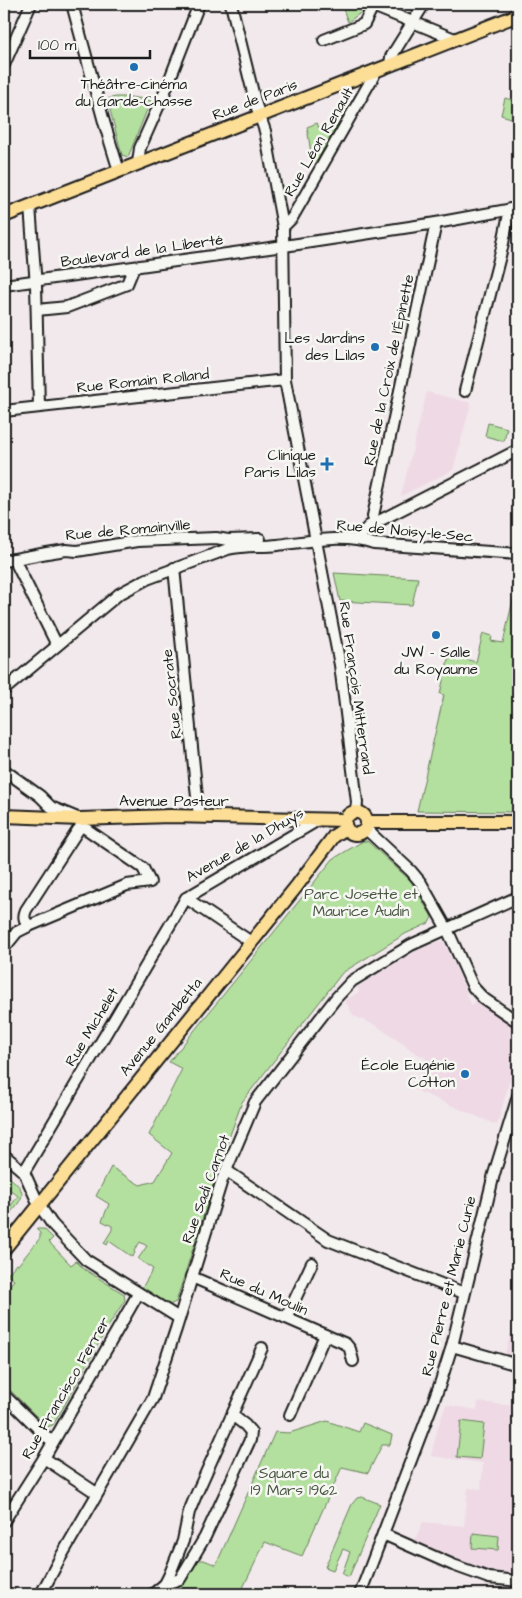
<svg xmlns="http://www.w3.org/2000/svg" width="522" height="1598" viewBox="0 0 522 1598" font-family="'Architects Daughter',sans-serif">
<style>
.built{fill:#eed9e4}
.green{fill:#b3e09e;stroke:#687e5d}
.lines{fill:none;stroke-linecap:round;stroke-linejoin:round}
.minor-casing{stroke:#1c1c1c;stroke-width:14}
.major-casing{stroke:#1c1c1c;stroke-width:16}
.minor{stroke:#f6f6f2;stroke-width:10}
.major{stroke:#fcde96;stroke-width:12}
.poi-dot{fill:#1f6fb2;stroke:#f6f6f2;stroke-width:2}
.labels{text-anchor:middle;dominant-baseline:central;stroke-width:5;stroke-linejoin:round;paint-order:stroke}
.poi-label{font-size:15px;fill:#1c1c1c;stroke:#f6f6f2;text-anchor:end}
.street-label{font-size:15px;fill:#1c1c1c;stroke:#f6f6f2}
.park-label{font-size:15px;fill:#495743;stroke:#f6f6f2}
</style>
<rect width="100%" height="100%" fill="#f2e9ec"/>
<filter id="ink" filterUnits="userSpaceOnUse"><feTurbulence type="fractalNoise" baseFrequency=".02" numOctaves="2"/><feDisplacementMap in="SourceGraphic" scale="10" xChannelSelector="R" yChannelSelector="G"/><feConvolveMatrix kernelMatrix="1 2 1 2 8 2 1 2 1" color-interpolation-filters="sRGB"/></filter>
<g filter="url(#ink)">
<g class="built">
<polygon points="427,392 471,403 453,470 401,496"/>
<polygon points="442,941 444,942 467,993 466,995 472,1005 476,1000 518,1030 518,1050 497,1125 413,1089 426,1058 416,1053 377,1026 354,1016 345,1001 359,992 357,987 418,950 436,942"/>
<polygon points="518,1309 518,1356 505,1353"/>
<polygon points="478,1402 517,1406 516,1409 518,1409 518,1574 482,1570 415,1540 423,1522 464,1526 468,1488 481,1489 483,1463 431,1456 438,1427 446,1405 477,1410"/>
</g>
<g class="green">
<polygon points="341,4 358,4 365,6 363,11 348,22"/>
<polygon points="116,97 130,97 151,100 128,157 122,155 107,99"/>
<polygon points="505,98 518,102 518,120 501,115"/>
<polygon points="332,122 338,124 316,162 312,160 307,127 317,123 319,128"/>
<polygon points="488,423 507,428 504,441 485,436"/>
<polygon points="334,573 418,578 412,605 340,601"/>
<polygon points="518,578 518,812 417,811 444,695 440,694 449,655 476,662 483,633 492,636 491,641 503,643"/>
<polygon points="363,841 367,841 411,881 432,917 429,923 405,934 342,973 242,1102 221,1160 176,1302 169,1305 142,1288 153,1269 138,1259 147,1246 140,1242 134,1251 135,1253 132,1257 109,1241 107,1245 104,1243 112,1230 112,1226 102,1221 109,1204 96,1196 111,1167 140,1185 155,1181 172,1153 149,1135 182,1069 169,1062 333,859"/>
<path d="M 4,1173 C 30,1193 25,1196 6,1218 L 4,1215 L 18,1196 L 7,1187 L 4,1191 Z"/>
<path d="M 36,1229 L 44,1229 L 53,1238 L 49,1242 L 71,1265 L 76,1261 L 84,1269 L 124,1294 L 125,1300 C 98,1340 78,1384 53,1425 L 47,1427 L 4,1384 L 4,1293 L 14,1280 L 7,1275 L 16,1264 L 18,1265 L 40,1238 L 40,1233 Z"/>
<polygon points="327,1421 359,1432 363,1423 392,1435 390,1445 382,1445 368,1473 342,1467 302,1556 265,1542 240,1594 173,1594 193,1560 204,1560 216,1565 275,1432 289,1433"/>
<polygon points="461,1421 484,1424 480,1459 457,1457"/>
<polygon points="362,1497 380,1504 349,1577 342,1574 350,1552 343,1549 333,1570 325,1567 352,1504 357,1498"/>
<polygon points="473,1533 499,1536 498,1550 472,1548"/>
</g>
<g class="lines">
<g class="minor-casing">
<g id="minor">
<polyline points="72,4 104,122 119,171"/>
<polyline points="231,4 256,105 265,131 283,227 285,380 340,665 357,802 356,812"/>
<polyline points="372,4 373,6 457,40"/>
<polyline points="324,40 364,24 373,6"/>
<polyline points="4,65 31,4"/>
<polyline points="390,65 391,57 424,4"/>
<polyline points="138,163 140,148 164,94 199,4"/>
<polyline points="30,206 36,286 39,407"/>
<polyline points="283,227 292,218 377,70"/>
<polyline points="4,285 298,244 436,223 518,208"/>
<polyline points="37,310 67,307 127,284 134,267"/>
<polyline points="465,391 502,248 510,209"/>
<polyline points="4,411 285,380"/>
<polyline points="375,523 373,516 436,223"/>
<polyline points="357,539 369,526 375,523 518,450"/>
<polyline points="14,559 57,645"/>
<polyline points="4,561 47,553 66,550 77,551 137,541 216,538 228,540 260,539"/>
<polyline points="174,568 199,817"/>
<path d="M 4,690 L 119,594 L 147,579 L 228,549 C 245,545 261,547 278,545 C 310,541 342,534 374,544 L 518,554"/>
<polyline points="4,770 40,796 51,807 80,819 82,826 143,868 150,882 127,885 29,926 17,932 4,948"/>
<polyline points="366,829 411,871 421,883 447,929 473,987 483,998 518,1022"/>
<polyline points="186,898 251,942"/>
<path d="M 29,926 C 24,920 23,917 26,910 L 78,830 L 82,826"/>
<polyline points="4,1155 24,1172 39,1205 52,1224 86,1260 179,1318"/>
<polyline points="227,1171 328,1240 464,1293"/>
<polyline points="24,1172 186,898 320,819"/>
<polyline points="192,1277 346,1344 350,1349 353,1361"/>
<polyline points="286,1318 312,1263"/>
<polyline points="452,1346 518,1365"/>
<polyline points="4,1395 52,1442"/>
<polyline points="290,1415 325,1335"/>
<polyline points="44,1458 95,1492"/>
<polyline points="4,1521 44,1458 138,1294"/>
<polyline points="383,1534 453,1565 489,1578 518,1581"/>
<polyline points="165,1584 180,1579 205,1537 250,1440 251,1432 245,1425 232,1415"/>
<polyline points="41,1594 59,1560 153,1398 176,1329 222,1180 255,1102 336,998 352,981 411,945 518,897"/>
<polyline points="153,1594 165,1584 169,1576 183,1541 189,1512 196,1495 262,1348"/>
<polyline points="360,1594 440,1384 452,1346 494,1174 518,1096"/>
</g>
</g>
<g class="major-casing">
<g id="major">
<polyline points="4,216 518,15"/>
<circle cx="356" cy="823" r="11"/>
<polyline points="4,816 80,819 170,816 345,820"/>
<polyline points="368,822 518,822"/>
<polyline points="4,1249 296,887 334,836 346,828"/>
</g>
</g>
<use href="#minor" class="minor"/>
<use href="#major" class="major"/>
</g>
</g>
<g class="poi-dot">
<circle cx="134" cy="67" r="5"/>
<circle cx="375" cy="347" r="5"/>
<path d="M324.5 456.5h5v5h5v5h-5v5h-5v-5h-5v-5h5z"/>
<circle cx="436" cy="635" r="5"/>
<circle cx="465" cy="1074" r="5"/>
</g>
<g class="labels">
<g class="poi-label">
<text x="134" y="84" text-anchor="middle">Théâtre-cinéma<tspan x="134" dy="17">du Garde-Chasse</tspan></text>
<text x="365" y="338">Les Jardins<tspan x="365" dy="17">des Lilas</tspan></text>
<text x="316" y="455">Clinique<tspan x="316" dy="17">Paris Lilas</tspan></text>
<text x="436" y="652" text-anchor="middle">JW - Salle<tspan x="436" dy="17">du Royaume</tspan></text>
<text x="455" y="1065">École Eugénie<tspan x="455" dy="17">Cotton</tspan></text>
</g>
<g class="street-label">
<text transform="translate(255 100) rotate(-21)">Rue de Paris</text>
<text transform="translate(319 142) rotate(-60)">Rue Léon Renault</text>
<text transform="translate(142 251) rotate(-8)">Boulevard de la Liberté</text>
<text transform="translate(389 370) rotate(-78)">Rue de la Croix de l'Épinette</text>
<text transform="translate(143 381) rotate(-6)">Rue Romain Rolland</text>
<text transform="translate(128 530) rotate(-5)">Rue de Romainville</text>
<text transform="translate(405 531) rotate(5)">Rue de Noisy-le-Sec</text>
<text transform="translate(356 688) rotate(82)">Rue François Mitterrand</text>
<text transform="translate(172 694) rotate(-96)">Rue Socrate</text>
<text x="174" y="801">Avenue Pasteur</text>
<text transform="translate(245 845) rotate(-30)">Avenue de la Dhuys</text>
<text transform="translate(92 1027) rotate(-59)">Rue Michelet</text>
<text transform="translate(161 1027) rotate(-51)">Avenue Gambetta</text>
<text transform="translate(206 1189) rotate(-70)">Rue Sadi Carnot</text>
<text transform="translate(449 1286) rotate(-76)">Rue Pierre et Marie Curie</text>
<text transform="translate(264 1292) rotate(24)">Rue du Moulin</text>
<text transform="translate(66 1388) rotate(-60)">Rue Francisco Ferrer</text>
</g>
<g class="park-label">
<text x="361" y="894">Parc Josette et<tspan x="361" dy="17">Maurice Audin</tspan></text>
<text x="294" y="1473">Square du<tspan x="294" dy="17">19 Mars 1962</tspan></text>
</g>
</g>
<rect width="522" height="1598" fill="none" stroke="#f6f6f2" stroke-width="20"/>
<rect x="10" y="10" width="502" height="1578" fill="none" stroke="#1c1c1c" stroke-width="2" filter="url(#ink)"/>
<path d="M30 50v8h120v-8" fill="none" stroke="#1c1c1c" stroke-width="2.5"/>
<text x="38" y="50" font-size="15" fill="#1c1c1c" stroke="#f6f6f2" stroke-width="4" paint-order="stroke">100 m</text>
</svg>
